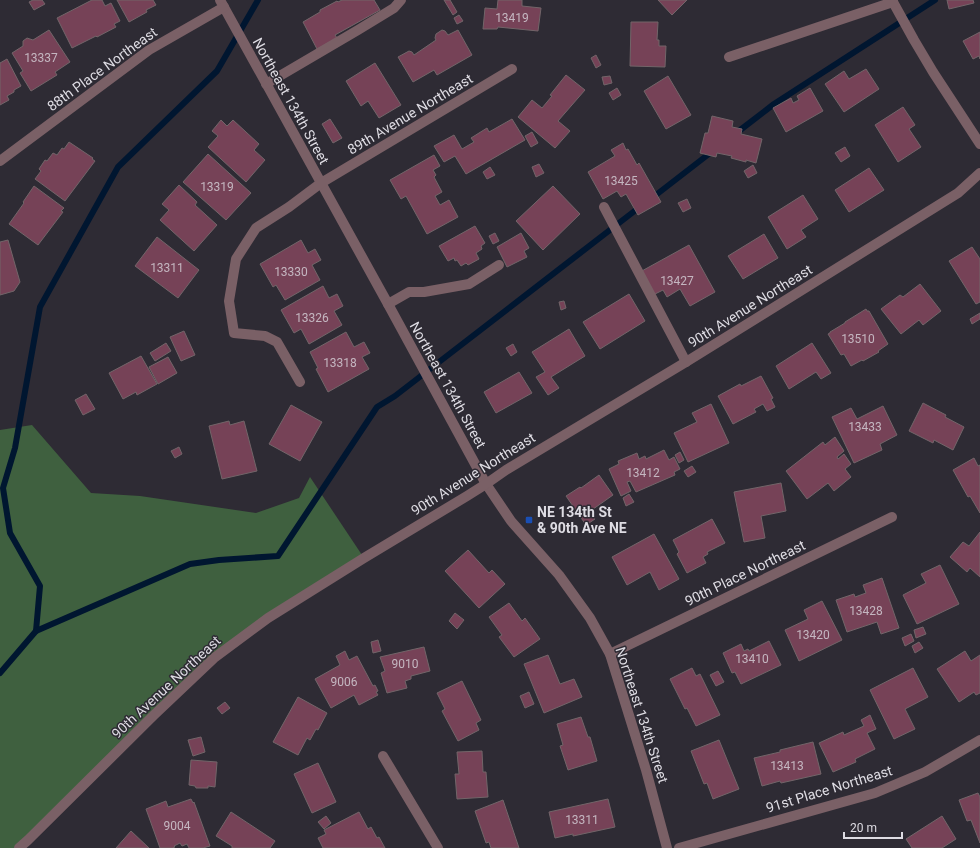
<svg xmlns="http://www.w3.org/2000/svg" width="980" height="848" viewBox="0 0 980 848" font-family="Roboto,sans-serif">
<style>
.green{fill:#3f603f}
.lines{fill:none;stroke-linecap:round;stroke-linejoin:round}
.stream{stroke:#001630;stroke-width:6}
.building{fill:#764257;stroke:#726569}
.minor{stroke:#7a6066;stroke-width:10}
.transit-dot{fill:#1a4fb4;stroke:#2e2b34;stroke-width:1.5}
.labels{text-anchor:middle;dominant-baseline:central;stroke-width:3;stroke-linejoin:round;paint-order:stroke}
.number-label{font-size:12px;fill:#c4b6c0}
.street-label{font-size:14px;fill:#dedce3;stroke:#2e2b34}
.poi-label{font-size:14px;font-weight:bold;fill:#dedce3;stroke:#2e2b34;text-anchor:start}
</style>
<rect width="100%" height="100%" fill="#2e2b34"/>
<polygon class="green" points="32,425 91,493 140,496 256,513 299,498 310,477 364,558 214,658 19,848 0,848 0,430"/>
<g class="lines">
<g class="stream">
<polyline points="735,134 774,104 935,0"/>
<polyline points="652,198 714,150"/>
<polyline points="36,631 40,586 10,533 3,488 15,448 40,307 118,167 217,71 258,0"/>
<polyline points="0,673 36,631 190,564 219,560 278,556 377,407 395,396 641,206"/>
</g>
</g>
<g class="building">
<polygon points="33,0 42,0 45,4 34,10 29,2"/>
<polygon points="92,0 102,0 105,6 111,3 120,21 114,24 116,27 97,37 96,36 72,48 57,18"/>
<polygon points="117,0 153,0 156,5 146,10 147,12 129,22"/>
<polygon points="342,0 374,0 380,10 335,35 337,38 317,49 303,22 320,12 320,10 337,1 338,2"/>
<polygon points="444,0 450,0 457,12 453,15"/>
<polygon points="498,0 522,0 522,6 541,8 538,31 498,27 497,29 483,29 485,8 497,9"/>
<polygon points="658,0 687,0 672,15"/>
<polygon points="947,0 973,0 974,3 949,9"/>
<polygon points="459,15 463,21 457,24 454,18"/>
<polygon points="631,22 658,22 657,40 659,40 659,46 666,46 665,67 630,66"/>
<polygon points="49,30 70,62 55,72 57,75 31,91 20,73 23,71 12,53 23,46 23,41 27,38 33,40"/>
<polygon points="442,30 445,31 448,35 458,30 472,55 437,75 434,70 413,82 398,57 409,51 412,52 414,55 436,40 435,38 436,34"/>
<polygon points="980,32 980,59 979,56 973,59 963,41"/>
<polygon points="596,55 601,65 596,68 591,58"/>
<polygon points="7,59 21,86 14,90 14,92 7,96 9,100 0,105 0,63"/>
<polygon points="375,63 401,105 379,118 368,101 361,106 346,81"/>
<polygon points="866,69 879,89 844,112 825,84 844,71 849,79"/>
<polygon points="566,75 585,90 558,121 570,131 555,148 518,117 532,100 542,108 552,96 550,95"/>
<polygon points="610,76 612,83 604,85 602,77"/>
<polygon points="668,76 691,115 666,129 644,91"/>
<polygon points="617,88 621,95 613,100 609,93"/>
<polygon points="810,88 823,111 786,132 773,108 791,98 793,103 799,100 797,96"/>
<polygon points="903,107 915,125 909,129 921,147 898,162 875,125"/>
<polygon points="712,116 733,121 732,127 742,129 741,134 762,139 756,163 746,160 746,162 731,158 732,156 717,153 716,157 700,153 705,133 708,133"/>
<polygon points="330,119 342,138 333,143 322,124"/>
<polygon points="512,119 525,140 466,174 455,156 444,162 434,146 454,135 462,149 474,142 471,138 487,128 489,132"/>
<polygon points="221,120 227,126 233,120 259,144 254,150 265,160 246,182 208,147 218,136 212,131"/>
<polygon points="532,132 538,143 531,147 525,136"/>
<polygon points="69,142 93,158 92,159 95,161 65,201 35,179 41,171 39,169 45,160 47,161 53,153 57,155 62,148 64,149"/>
<polygon points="623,143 626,150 628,149 637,165 639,163 661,202 638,215 626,194 621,197 617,191 603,199 588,172 615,156 611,150"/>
<polygon points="845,147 850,156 841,162 835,153"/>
<polygon points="208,154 251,193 226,220 183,182"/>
<polygon points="434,155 440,166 433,170 436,175 434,177 442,192 435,196 440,205 449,200 458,217 427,234 406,196 401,199 390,180"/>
<polygon points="539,164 544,173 536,177 532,167"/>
<polygon points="753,165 757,173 748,178 744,171"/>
<polygon points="490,167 495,175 487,179 483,172"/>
<polygon points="869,168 884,190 849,212 835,190"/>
<polygon points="179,185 197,202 195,205 217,225 194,251 160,220 169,210 162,204"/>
<polygon points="34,186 64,208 61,211 63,212 38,245 9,224 24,203 23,202"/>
<polygon points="553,186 580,214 543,250 516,221"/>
<polygon points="803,195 818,219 801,230 806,237 787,249 768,217"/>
<polygon points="687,199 691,208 683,212 678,203"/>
<polygon points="475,226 485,243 481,246 482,249 476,253 479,259 468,265 466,263 461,266 457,260 455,261 454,258 448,261 439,246"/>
<polygon points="495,233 499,241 493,244 489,236"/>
<polygon points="521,233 529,248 524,251 527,257 507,267 497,247"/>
<polygon points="764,234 778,258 743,279 728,256"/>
<polygon points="157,237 199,270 178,298 135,266"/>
<polygon points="8,240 20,282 14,291 0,295 0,242"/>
<polygon points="301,240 308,253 315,249 321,260 312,265 320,280 285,300 276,285 273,287 260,264"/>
<polygon points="689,245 715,292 690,306 680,289 667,297 663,290 653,295 640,272"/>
<polygon points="972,247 980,259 980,302 976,304 949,261"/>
<polygon points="920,284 941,311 923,325 919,320 901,334 881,309 900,295 903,297"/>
<polygon points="323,286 329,298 337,294 343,306 334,311 342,325 309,344 301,329 294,333 281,310"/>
<polygon points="629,294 645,321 600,349 583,322"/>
<polygon points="564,301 566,308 561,310 559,302"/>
<polygon points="866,309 867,311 869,311 888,344 878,351 879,352 863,361 862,360 851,366 844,354 841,355 828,334 830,333 830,332 845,323 845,322"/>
<polygon points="980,313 980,319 972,324 970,319"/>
<polygon points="569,329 585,356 551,377 559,388 548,395 536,377 545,372 532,352"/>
<polygon points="184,331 195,355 181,361 170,337"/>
<polygon points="346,332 354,347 364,342 370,353 362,357 369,369 328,392 316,369 318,368 310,352"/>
<polygon points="166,343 171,351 155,361 150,353"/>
<polygon points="812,343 831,373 821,379 816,372 789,389 776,366"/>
<polygon points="513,344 517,352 511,356 506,348"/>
<polygon points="141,356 157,384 137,395 136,392 123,399 109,373"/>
<polygon points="168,357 177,373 158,384 149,367"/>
<polygon points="519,372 532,393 496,413 484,392"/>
<polygon points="761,376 773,398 771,399 775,407 767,411 763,404 754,409 756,412 733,424 718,396 740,384 741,386"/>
<polygon points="86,394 95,409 83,415 75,400"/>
<polygon points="923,403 946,415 945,417 964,427 953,450 934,440 933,443 909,431"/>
<polygon points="711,404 729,443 688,462 674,433 697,422 692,413"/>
<polygon points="291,405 322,422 300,461 269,444"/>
<polygon points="883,406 897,435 880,444 882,450 854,463 832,417 851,408 857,419"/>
<polygon points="229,421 230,425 244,421 257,471 222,479 209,426"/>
<polygon points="835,437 844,451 837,457 838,459 844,454 851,464 845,469 851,477 834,491 828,483 807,499 786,471 823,442 825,445"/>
<polygon points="179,447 182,454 175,458 171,451"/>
<polygon points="664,450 669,460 674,457 680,469 674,472 675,475 636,492 630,481 627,482 631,491 621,496 609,469 619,464 618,461 637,453 639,459 645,456 646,459"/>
<polygon points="680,452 684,460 679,463 675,455"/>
<polygon points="974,458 978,466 980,465 980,513 970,496 968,497 953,470"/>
<polygon points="692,466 696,472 688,477 684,471"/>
<polygon points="599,475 613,495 589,512 595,519 586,525 566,496 580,487 581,488"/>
<polygon points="781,483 786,511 761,516 765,538 744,542 734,492"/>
<polygon points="629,494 634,502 626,506 623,498"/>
<polygon points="712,519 725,543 707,552 708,554 703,557 706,563 687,573 677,554 679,552 673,540"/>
<polygon points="980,532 980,577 970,568 967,572 950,557 963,542 969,546"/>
<polygon points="654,534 679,579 659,590 650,572 627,585 612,557"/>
<polygon points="468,550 489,573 492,570 505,584 479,608 445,571"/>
<polygon points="940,565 959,604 917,624 903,595 926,583 921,574"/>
<polygon points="882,578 899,628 881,634 877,622 847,632 836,600 854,594 855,597 866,593 863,585"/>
<polygon points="822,601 842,640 799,661 785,630 808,619 804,610"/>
<polygon points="509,603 522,621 525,618 540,639 514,657 499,637 502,635 489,617"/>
<polygon points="455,613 464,620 457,629 449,621"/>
<polygon points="923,627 926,634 916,638 914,630"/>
<polygon points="911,634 914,641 905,646 902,638"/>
<polygon points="378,640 381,651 373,653 371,642"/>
<polygon points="769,641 781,665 741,684 735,672 732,673 723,653 741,644 744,651 748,649 749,651"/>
<polygon points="919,642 923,648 915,653 912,646"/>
<polygon points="424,647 430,671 411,676 411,679 405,681 407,688 387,693 381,673 385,671 380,657"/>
<polygon points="345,651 349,660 357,656 373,686 375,685 378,691 376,692 378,695 359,705 354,695 331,708 315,679 340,665 336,656"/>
<polygon points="965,651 971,661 980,655 980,693 976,695 974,692 959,702 937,669"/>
<polygon points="548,655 560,684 574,679 582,697 544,713 524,664"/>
<polygon points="692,668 696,676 700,674 720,715 696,726 687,708 685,709 670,679"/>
<polygon points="913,668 928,697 905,709 915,729 894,739 870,690"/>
<polygon points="718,671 724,682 716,686 710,675"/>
<polygon points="462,681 481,720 476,723 479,730 458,741 442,711 445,709 437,693"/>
<polygon points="529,692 534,704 525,708 520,696"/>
<polygon points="298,697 327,713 318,730 316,729 310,740 307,738 298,755 273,742"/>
<polygon points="225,702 230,708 222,714 217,708"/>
<polygon points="870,715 876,729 867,733 875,749 855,759 856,762 833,772 819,743 843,732 844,735 864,726 861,720"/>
<polygon points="581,717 588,737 590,737 597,761 568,770 560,746 563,745 557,724"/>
<polygon points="201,737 205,752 193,756 188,740"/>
<polygon points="719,740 739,789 713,799 707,783 704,784 691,751"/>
<polygon points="813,742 821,774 781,783 780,781 762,786 754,758 780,752 780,750"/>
<polygon points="482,751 483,772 486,772 488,797 457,799 455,774 459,774 457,752"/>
<polygon points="191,760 217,762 215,787 208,786 208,788 196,788 195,786 189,785"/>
<polygon points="318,763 336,802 312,813 294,774"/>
<polygon points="978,793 980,797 980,843 971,820 967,821 959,800"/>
<polygon points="191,799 193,803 194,802 210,846 203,848 189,848 187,844 182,846 180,843 174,846 175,847 172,848 160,848 146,809 166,801 168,807"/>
<polygon points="608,799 615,827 573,836 573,834 555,838 549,812"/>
<polygon points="503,800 519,848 491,848 489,842 486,843 475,811"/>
<polygon points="231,812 275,841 270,848 232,848 232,846 216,836"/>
<polygon points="359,812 368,829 371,827 377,838 379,837 385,848 323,848 318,838 326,834 324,830"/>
<polygon points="326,816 331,823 324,829 318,822"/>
<polygon points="942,816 956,839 942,848 912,848 906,839"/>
<polygon points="131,831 149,848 116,848"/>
</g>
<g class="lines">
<g class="minor">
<polyline points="220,0 388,304 486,484 511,521 559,575 590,618 610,654 646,770 667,848"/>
<polyline points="893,0 893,2 914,40 933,72 980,144"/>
<polyline points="729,57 893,2"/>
<polyline points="266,84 358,30 394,8 401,0"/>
<polyline points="0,161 149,50 224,7"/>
<polyline points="604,207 686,362"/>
<polyline points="388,304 409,292 424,292 469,284 499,265"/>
<polyline points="300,382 277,342 265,336 234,333 229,301 236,259 256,228 289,207 321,183 512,69"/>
<polyline points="610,654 892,517"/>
<polyline points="383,756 438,848"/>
<polyline points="19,848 28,840 154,715 214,658 268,618 364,558 467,496 486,484 506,470 686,362 958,193 980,173"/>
<polyline points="679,848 875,793 925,772 980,740"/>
</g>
</g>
<rect class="transit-dot" x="525" y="516" width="8" height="8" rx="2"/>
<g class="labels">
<g class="number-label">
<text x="512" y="18">13419</text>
<text x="41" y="58">13337</text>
<text x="621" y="181">13425</text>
<text x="217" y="187">13319</text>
<text x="167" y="268">13311</text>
<text x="291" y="272">13330</text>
<text x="677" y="281">13427</text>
<text x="312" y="318">13326</text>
<text x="858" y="339">13510</text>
<text x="340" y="363">13318</text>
<text x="865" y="427">13433</text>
<text x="643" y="473">13412</text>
<text x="866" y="611">13428</text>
<text x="813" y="635">13420</text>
<text x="752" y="659">13410</text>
<text x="405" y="664">9010</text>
<text x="344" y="682">9006</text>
<text x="787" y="766">13413</text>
<text x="582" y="820">13311</text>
<text x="177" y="826">9004</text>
</g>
<g class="street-label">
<text transform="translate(102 69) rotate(-36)">88th Place Northeast</text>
<text transform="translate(291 101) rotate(61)">Northeast 134th Street</text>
<text transform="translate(410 114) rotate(-31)">89th Avenue Northeast</text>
<text transform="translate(750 306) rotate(-32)">90th Avenue Northeast</text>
<text transform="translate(448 385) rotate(61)">Northeast 134th Street</text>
<text transform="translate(473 474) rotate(-32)">90th Avenue Northeast</text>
<text transform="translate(745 573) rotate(-26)">90th Place Northeast</text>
<text transform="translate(166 687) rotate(-43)">90th Avenue Northeast</text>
<text transform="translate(642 715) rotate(72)">Northeast 134th Street</text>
<text transform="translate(829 789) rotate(-17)">91st Place Northeast</text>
</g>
<g class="poi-label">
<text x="537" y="512">NE 134th St<tspan x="537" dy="16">&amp; 90th Ave NE</tspan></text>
</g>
</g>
<path d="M844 832v6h58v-6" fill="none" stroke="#dedce3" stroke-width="2"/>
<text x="850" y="832" font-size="12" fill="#dedce3" stroke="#2e2b34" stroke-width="3" paint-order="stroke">20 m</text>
</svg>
